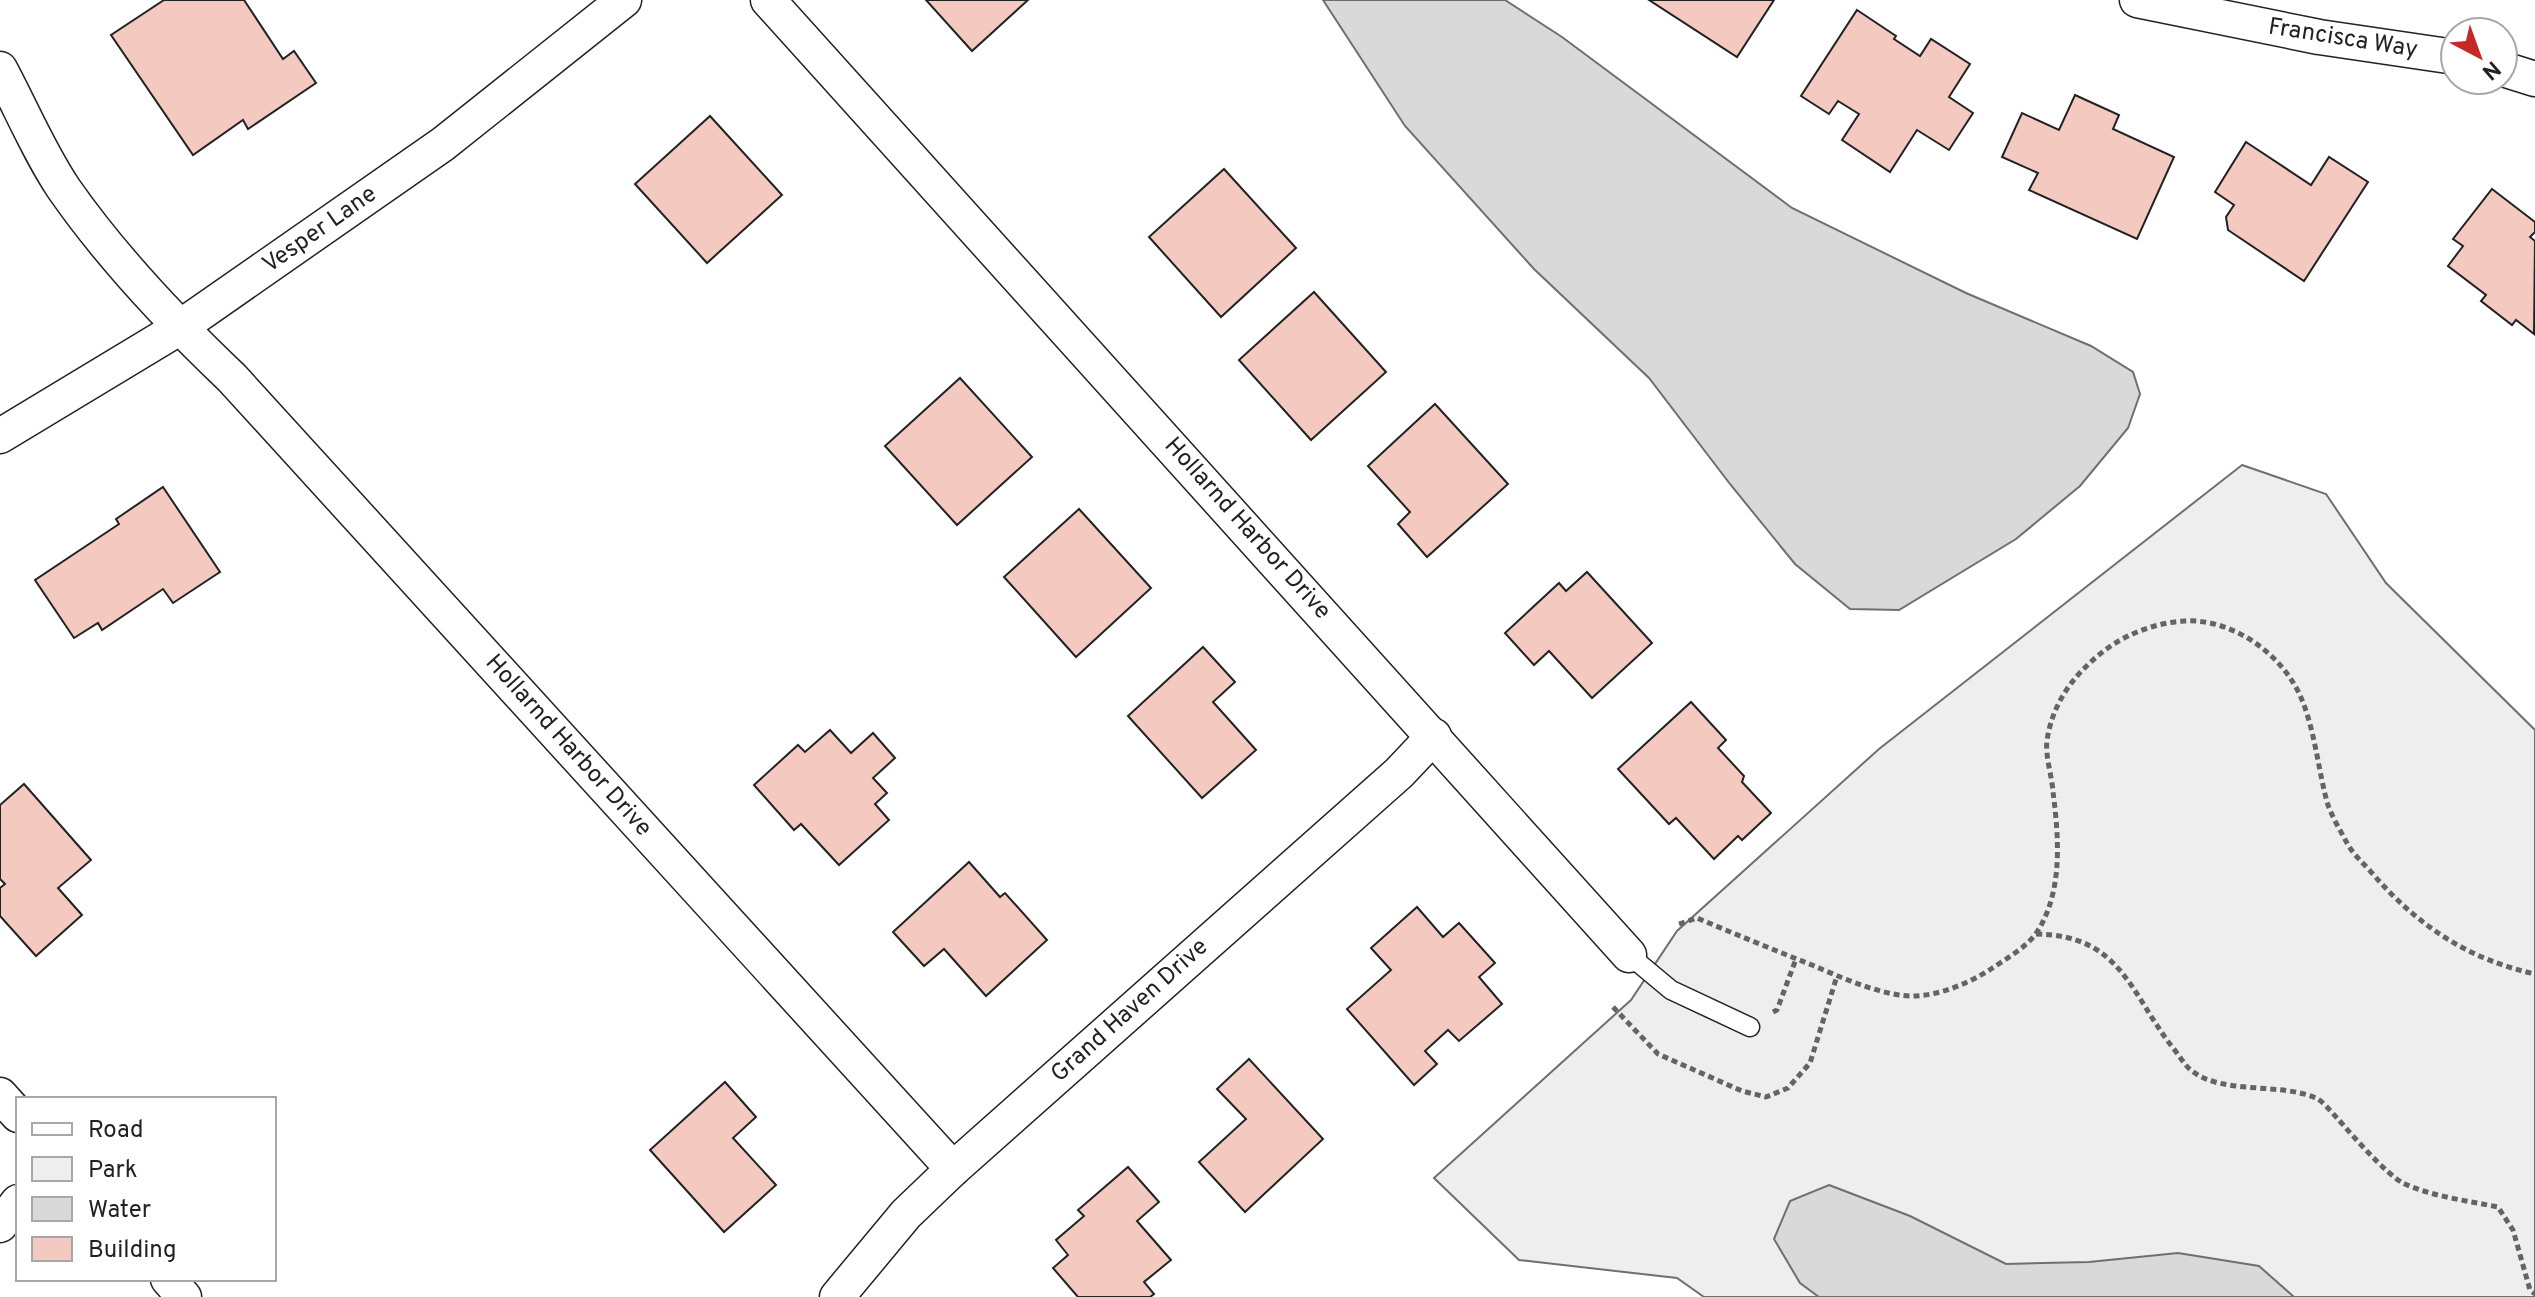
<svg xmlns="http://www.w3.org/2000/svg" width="2535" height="1297" viewBox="0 0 2535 1297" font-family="Overpass,sans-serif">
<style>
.green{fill:#eee;stroke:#6f6f6f;stroke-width:2}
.water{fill:#d9d9d9;stroke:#6f6f6f;stroke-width:2}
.building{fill:#f3c9c0;stroke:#222;stroke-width:2}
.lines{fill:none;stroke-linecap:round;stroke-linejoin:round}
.lane-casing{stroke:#222;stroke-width:21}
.street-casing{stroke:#222;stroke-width:37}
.path{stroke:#646464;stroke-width:5;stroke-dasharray:6 4;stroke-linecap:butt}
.lane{stroke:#fff;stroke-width:18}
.street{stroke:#fff;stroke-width:34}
.labels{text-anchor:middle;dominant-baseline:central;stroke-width:6;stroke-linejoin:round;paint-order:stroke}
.street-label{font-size:24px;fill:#222;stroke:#fff}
</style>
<rect width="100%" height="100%" fill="#fff"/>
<polygon class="green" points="2242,465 2326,494 2386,583 2535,730 2535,1297 1704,1297 1677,1278 1519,1260 1434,1178 1631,1000 1677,931 1879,749"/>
<g class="water">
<polygon points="1323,0 1505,0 1562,37 1792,208 1966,293 2091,346 2133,372 2140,394 2128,428 2080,486 2016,539 1899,610 1850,609 1795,564 1730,484 1649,378 1534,269 1405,126"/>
<polygon points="1829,1185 1910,1216 2006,1264 2089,1262 2178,1253 2259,1266 2294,1297 1819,1297 1800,1283 1774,1239 1790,1201"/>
</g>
<g class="building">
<polygon points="164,0 244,0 283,59 294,51 316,83 248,129 243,120 193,155 111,35"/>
<polygon points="926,0 1028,0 972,51"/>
<polygon points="1649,0 1774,0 1737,57"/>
<polygon points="1857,10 1896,36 1894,39 1920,56 1931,39 1970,64 1949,97 1973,113 1949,150 1917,130 1890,172 1842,140 1859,114 1838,101 1829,114 1801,96"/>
<polygon points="2075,95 2119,115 2113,129 2174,157 2137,239 2029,190 2038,173 2002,157 2022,113 2059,130"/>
<polygon points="710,116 782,195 707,263 635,184"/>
<polygon points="2246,142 2311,185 2329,157 2368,182 2304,281 2228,230 2226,217 2234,205 2215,192"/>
<polygon points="1224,169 1296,248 1221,317 1149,237"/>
<polygon points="2492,189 2535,222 2535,232 2530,237 2535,241 2534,334 2516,320 2512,325 2481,301 2486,295 2448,266 2463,246 2453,239"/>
<polygon points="1314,292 1386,372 1311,440 1239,360"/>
<polygon points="960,378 1032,457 957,525 885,446"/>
<polygon points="1435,404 1508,484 1427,557 1398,524 1410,512 1368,466"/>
<polygon points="163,487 220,572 173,603 163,589 102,630 98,623 74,638 35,580 119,524 116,519"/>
<polygon points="1079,509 1151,588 1076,657 1004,577"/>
<polygon points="1587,572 1652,643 1592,698 1549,651 1534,665 1505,633 1559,583 1566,591"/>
<polygon points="1203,647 1235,682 1213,702 1256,750 1202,798 1128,716"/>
<polygon points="1691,702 1726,740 1718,748 1744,776 1742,782 1771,813 1742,840 1738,836 1714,859 1676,818 1669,824 1618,769"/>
<polygon points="830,730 851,753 873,733 895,758 873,778 887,793 875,804 889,820 839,865 801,824 794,830 754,785 798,745 805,752"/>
<polygon points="24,784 91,860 58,888 82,915 36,956 0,916 0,888 5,884 0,879 0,805"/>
<polygon points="969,862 1000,897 1005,893 1047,940 986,996 944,949 924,966 893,932"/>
<polygon points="1417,907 1443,937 1459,923 1495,963 1479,977 1502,1004 1459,1041 1448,1030 1425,1051 1437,1064 1414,1085 1347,1009 1391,970 1371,948"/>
<polygon points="1249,1059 1323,1139 1245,1212 1199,1162 1246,1119 1217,1089"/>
<polygon points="725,1082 756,1117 733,1138 776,1185 724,1232 650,1150"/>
<polygon points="1128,1167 1159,1202 1137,1221 1171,1260 1144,1282 1154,1294 1150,1297 1078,1297 1053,1268 1068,1255 1056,1240 1084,1216 1078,1210"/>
</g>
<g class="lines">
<g class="lane-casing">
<polyline id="lane" points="1629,955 1671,990 1750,1027"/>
</g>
<g class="street-casing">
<g id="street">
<polyline points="768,0 1629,955"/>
<polyline points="2137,0 2319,37 2455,57"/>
<path d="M 0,69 C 21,108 39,152 64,189 C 112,258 171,320 232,378 L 953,1169"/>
<polyline points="2503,69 2535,79"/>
<polyline points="0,436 179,328 443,144 624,0"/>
<polyline points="0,1095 18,1115"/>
<polyline points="0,1225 18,1202"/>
<polyline points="168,1279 184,1297"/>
<polyline points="837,1297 906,1214 953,1169 1399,773 1434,736"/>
</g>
</g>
<g class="path">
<path d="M 1679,924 L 1697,918 C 1735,934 1774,950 1812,965 C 1840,977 1869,990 1899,995 C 1930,1000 1966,985 1991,969 C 2006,959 2027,947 2037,932 C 2063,892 2059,838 2053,792 C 2052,776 2045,756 2047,740 C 2053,703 2072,677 2100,654 C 2123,635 2154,623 2184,621 C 2233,618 2284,655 2302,700 C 2315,732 2318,768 2327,802 C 2331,815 2340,830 2347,843 C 2353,854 2363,863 2372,873 C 2417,925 2467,959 2535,974"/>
<path d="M 2036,934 C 2121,935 2130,993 2173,1048 C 2179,1055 2185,1066 2192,1071 C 2223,1095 2278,1082 2316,1098 C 2324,1102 2331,1112 2338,1119 C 2351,1134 2387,1175 2403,1183 C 2429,1196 2469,1201 2498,1207 L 2513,1230 L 2530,1290 L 2535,1294"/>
<polyline points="1613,1007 1658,1054 1742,1091 1766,1097 1788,1088 1810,1063 1837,976"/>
<polyline points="1773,1012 1777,1010 1796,959"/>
</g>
<use href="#lane" class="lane"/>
<use href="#street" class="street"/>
</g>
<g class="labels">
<g class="street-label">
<text transform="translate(2343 39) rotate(9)">Francisca Way</text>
<text transform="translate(320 230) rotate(-35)">Vesper Lane</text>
<text transform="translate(1247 529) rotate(48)">Hollarnd Harbor Drive</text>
<text transform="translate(568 746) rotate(48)">Hollarnd Harbor Drive</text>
<text transform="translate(1130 1011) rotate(-42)">Grand Haven Drive</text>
</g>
</g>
<rect x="16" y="1097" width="260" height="184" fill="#ffffff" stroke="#a7a7a7" stroke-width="2"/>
<rect x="32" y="1123" width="40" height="12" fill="#ffffff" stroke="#a7a7a7" stroke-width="2"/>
<text x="88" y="1137" font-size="24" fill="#222222">Road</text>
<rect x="32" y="1157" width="40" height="24" fill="#eeeeee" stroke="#a7a7a7" stroke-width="2"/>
<text x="88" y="1177" font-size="24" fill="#222222">Park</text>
<rect x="32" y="1197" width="40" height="24" fill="#d9d9d9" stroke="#a7a7a7" stroke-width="2"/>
<text x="88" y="1217" font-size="24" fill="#222222">Water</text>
<rect x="32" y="1237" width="40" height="24" fill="#f3c9c0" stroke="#a7a7a7" stroke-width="2"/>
<text x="88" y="1257" font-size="24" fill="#222222">Building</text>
<g transform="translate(2479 56) rotate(139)"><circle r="38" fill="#ffffff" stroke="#a7a7a7" stroke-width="2"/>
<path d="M0-6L14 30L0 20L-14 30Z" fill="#c62828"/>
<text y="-12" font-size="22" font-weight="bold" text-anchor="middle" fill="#222222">N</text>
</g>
</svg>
